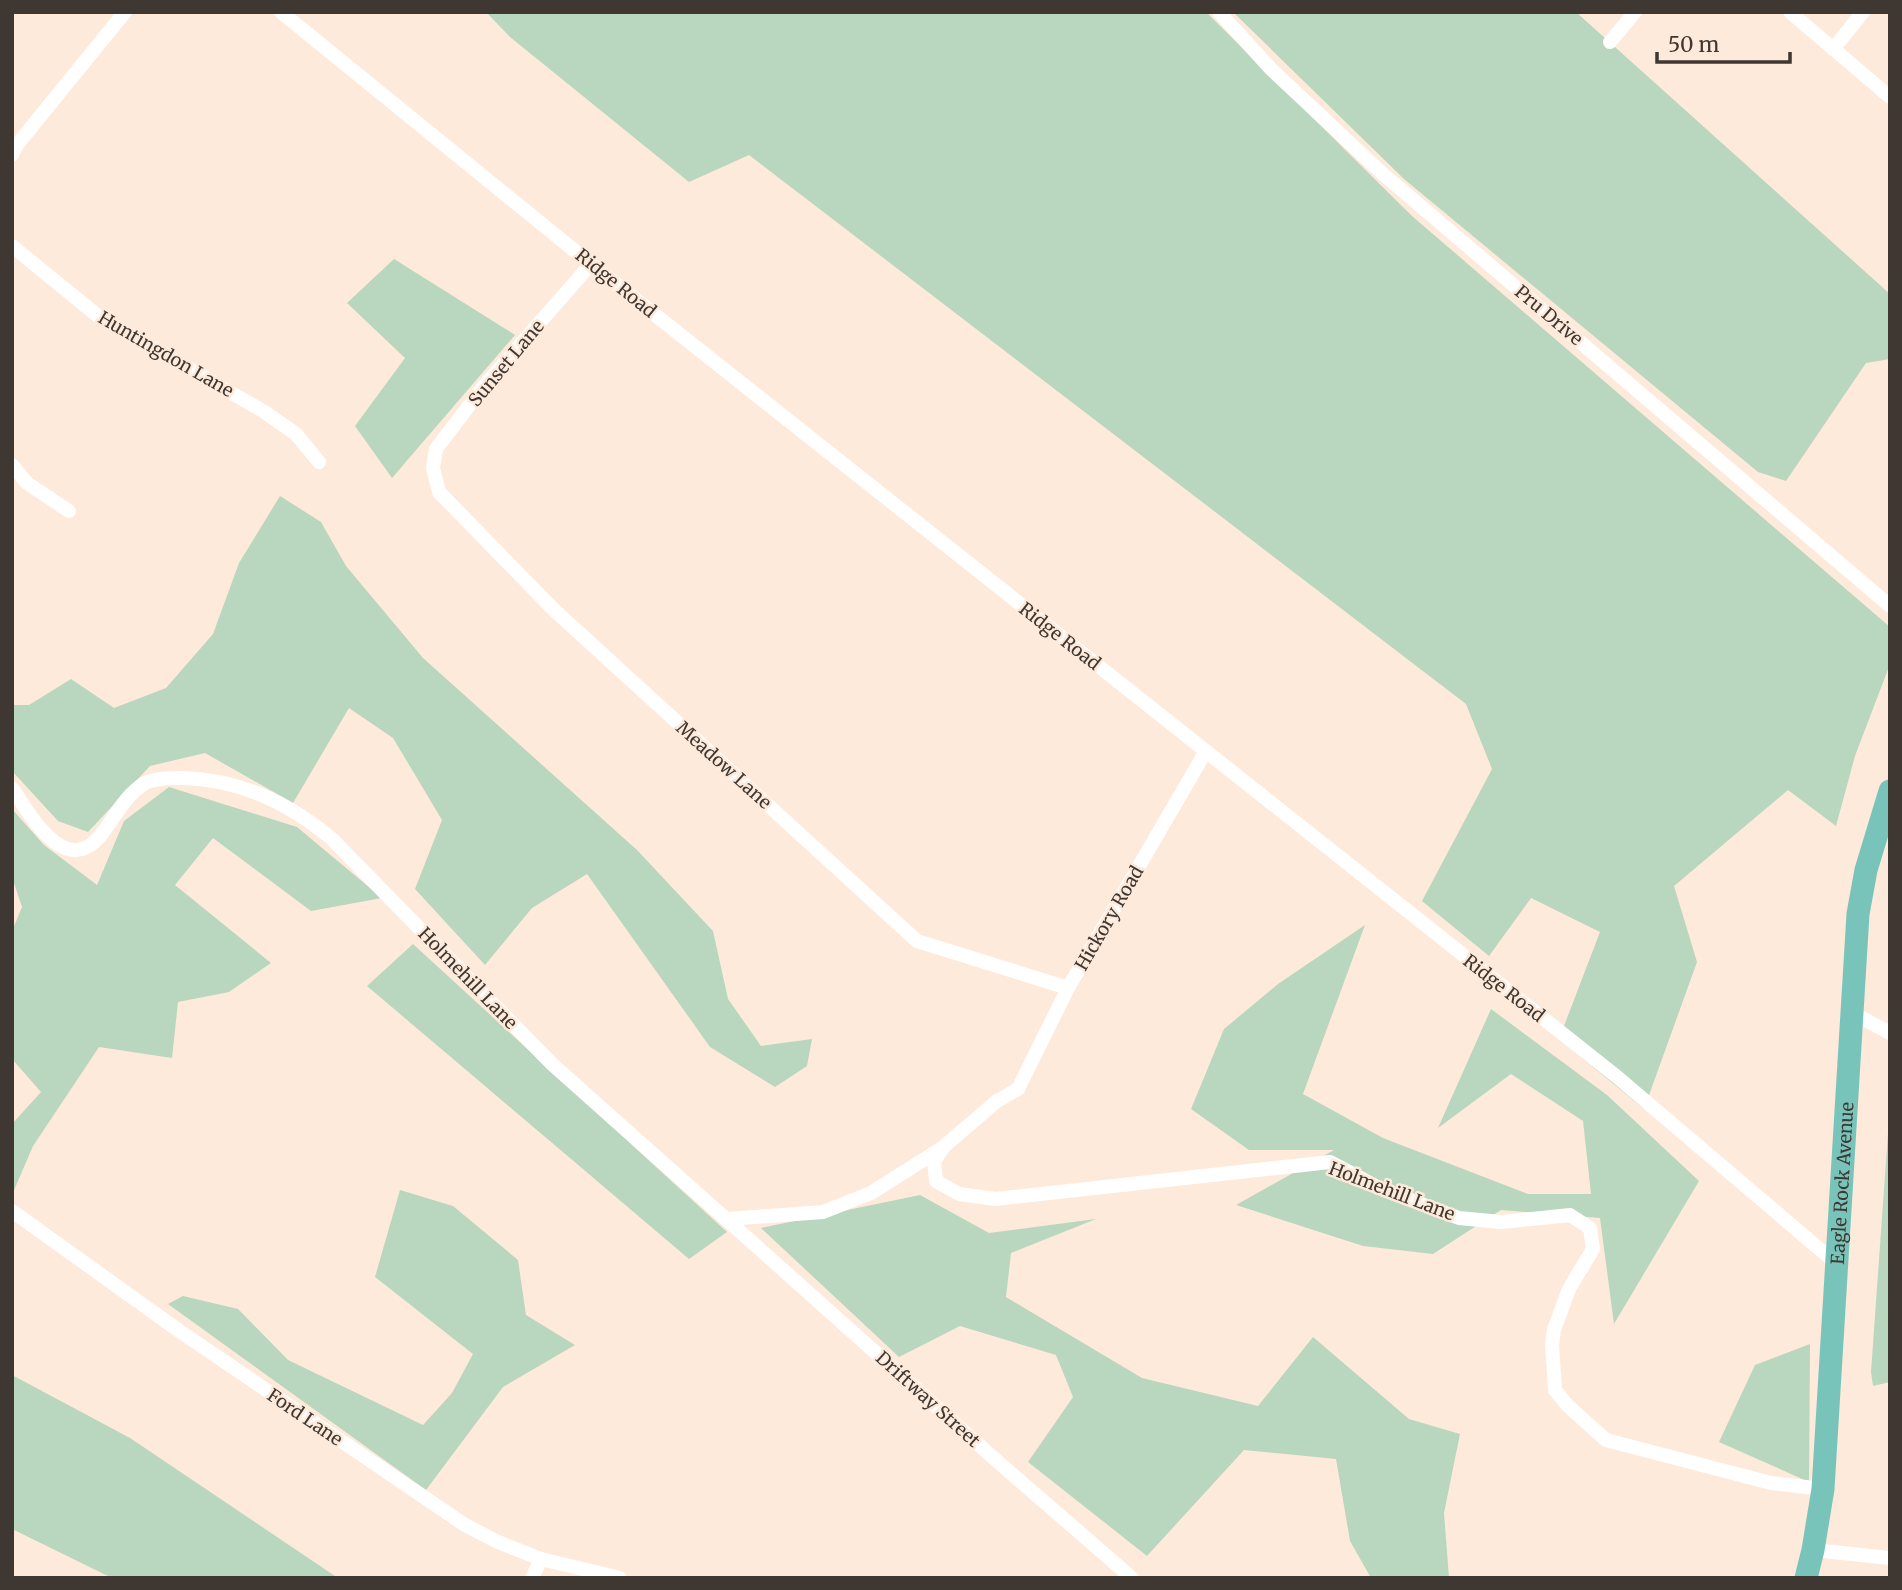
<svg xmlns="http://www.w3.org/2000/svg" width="1902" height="1590" viewBox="0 0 1902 1590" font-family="Merriweather,serif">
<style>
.green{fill:#b9d6bf}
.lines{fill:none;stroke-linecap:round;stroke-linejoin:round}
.street{stroke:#fff;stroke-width:14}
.primary{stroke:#78c4bb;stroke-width:23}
.labels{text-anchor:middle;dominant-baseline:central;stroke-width:5;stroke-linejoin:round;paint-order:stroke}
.street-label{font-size:18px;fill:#3f3731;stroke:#feeada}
</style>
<rect width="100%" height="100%" fill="#feeada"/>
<g class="green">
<polygon points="486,12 1206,12 1412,216 1890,627 1890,664 1855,756 1836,826 1788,790 1674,886 1697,962 1644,1109 1559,1039 1600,932 1531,898 1489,956 1422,901 1492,769 1466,704 749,155 689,182 510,37"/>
<polygon points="1233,12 1576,12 1890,294 1890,359 1866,363 1786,481 1758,472 1404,179"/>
<polygon points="394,259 515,335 392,478 355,426 405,358 347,303"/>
<polygon points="280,496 321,522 346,566 423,658 637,850 713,931 728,999 761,1046 812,1039 807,1066 775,1087 710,1047 587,874 532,908 485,965 415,889 442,820 393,738 349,708 293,803 205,753 150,766 88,832 58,821 12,771 12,705 29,705 71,679 114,708 166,688 213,634 239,563"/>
<polygon points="169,787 297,827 382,898 311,911 213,838 175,885 271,963 229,992 178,1002 172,1058 99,1047 33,1146 12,1195 12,1124 41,1092 12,1059 12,931 22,907 12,877 12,809 44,845 97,885 124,821"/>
<polygon points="1365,925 1303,1094 1383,1138 1528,1194 1591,1194 1583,1121 1511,1074 1438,1128 1491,1009 1607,1095 1699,1181 1614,1324 1600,1218 1501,1210 1433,1254 1363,1246 1236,1205 1334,1150 1249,1150 1191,1109 1224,1029 1278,984"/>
<polygon points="413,944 727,1232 689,1259 367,986"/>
<polygon points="1890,1105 1890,1382 1873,1386 1871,1372"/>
<polygon points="400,1190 453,1206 518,1260 526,1315 575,1345 503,1387 426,1490 168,1304 183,1296 238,1309 288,1360 423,1425 452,1393 473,1354 375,1277"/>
<polygon points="920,1195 989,1233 1096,1219 1011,1253 1006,1297 1142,1378 1258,1406 1313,1337 1409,1419 1460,1434 1444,1513 1449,1578 1371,1578 1350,1541 1336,1459 1244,1450 1147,1556 1028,1462 1073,1397 1056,1355 960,1326 899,1357 761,1228"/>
<polygon points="1810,1344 1809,1482 1719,1442 1755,1365"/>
<polygon points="12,1375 130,1438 338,1578 112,1578 12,1529"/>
</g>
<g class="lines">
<g class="street">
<polyline points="281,12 591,264 1616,1076 1836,1263"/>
<polyline points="1219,12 1271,69 1383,174 1890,606"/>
<polyline points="1790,12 1890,97"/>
<polyline points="1610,42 1635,12"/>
<polyline points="1833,49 1863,12"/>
<polyline points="12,155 16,146 125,12"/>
<polyline points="12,246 98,316 263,411 296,434 319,462"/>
<polyline points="591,264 484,386 436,449 433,468 439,492 553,609 917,941 1068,988"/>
<polyline points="12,465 27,483 69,511"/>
<path d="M 12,788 C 31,817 68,882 104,831 C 117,813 126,795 145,783 C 155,778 171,778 182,778 C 238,779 289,803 332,839 L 552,1064 L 726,1219 L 823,1212 L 871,1193 L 942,1148 L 997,1101 L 1018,1089 L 1068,988 L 1206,751"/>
<polyline points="1851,1012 1890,1033"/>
<polyline points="943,1148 934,1161 936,1181 959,1194 995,1199 1330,1162 1379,1188 1459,1218 1501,1222 1570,1215 1590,1228 1593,1249 1569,1289 1554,1330 1552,1345 1555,1390 1567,1405 1606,1440 1771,1483 1823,1489"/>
<polyline points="12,1211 178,1330 465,1525 498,1542 541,1559 620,1578"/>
<polyline points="726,1219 997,1461 1132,1578"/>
<polyline points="1813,1550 1890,1558"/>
<polyline points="532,1578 541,1559"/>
</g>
<path class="primary" id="s1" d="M 1806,1578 L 1813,1550 L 1823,1489 L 1858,914 L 1866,870 L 1890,791"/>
</g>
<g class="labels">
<g class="street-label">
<text transform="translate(616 283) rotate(39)">Ridge Road</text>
<text transform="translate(1549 315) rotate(40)">Pru Drive</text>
<text transform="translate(166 354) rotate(30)">Huntingdon Lane</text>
<text transform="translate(506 363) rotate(-50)">Sunset Lane</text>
<text transform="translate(1060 636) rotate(38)">Ridge Road</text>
<text transform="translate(724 765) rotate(42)">Meadow Lane</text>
<text transform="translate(1109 918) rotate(-60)">Hickory Road</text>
<text transform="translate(468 978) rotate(46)">Holmehill Lane</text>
<text transform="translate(1504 988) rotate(38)">Ridge Road</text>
<text stroke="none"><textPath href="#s1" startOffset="397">Eagle Rock Avenue</textPath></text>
<text transform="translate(1392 1191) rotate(21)">Holmehill Lane</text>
<text transform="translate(928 1399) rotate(42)">Driftway Street</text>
<text transform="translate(305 1417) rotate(34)">Ford Lane</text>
</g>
</g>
<rect width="1902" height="1590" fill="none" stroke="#3f3731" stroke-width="28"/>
<path d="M1657 52v10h133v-10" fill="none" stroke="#3f3731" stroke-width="3.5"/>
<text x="1668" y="52" font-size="21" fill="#3f3731" stroke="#feeada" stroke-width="5" paint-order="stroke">50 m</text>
</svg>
